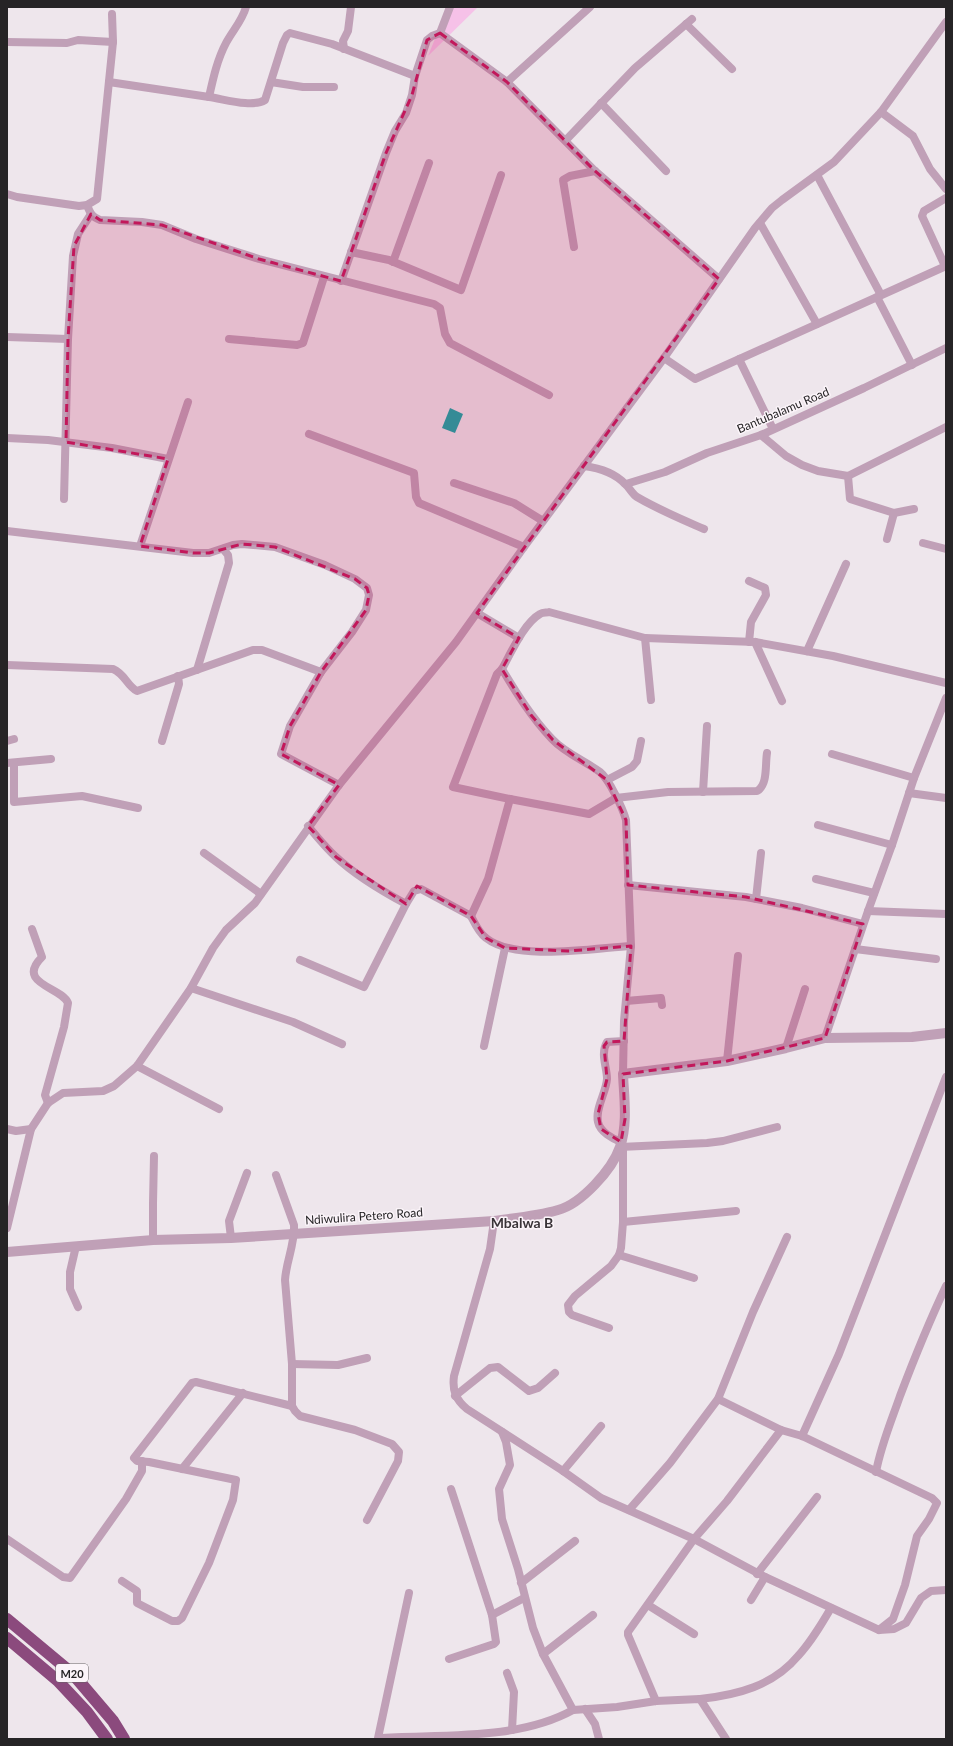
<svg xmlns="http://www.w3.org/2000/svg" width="953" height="1746" viewBox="0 0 953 1746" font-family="Lato,sans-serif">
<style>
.green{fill:#f6c1e8}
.water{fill:#12a8a6}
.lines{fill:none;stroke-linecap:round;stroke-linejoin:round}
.minor{stroke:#c0a0b7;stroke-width:8}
.tertiary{stroke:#c0a0b7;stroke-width:10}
.motorway{stroke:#8b4a7d;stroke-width:12}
.marked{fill:#c2185b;fill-opacity:0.2;stroke:#c2185b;stroke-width:3;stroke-dasharray:8 5;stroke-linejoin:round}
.labels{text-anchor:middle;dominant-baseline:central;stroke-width:3;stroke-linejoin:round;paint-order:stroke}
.shield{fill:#fbf4f9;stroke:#666265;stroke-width:1}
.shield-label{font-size:11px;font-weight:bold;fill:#262426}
.street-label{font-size:12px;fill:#262426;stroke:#fbf4f9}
.quarter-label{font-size:14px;font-weight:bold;fill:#3a3438;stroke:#fbf4f9}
</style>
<rect width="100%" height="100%" fill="#eee6ec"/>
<polygon class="green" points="448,7 478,7 428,56"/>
<polygon class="water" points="450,408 463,414 455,433 442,428"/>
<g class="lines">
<g class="minor">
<polyline points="686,24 732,69"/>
<polyline points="440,33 507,82 594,170 719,279"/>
<polyline points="440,33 450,7"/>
<polyline points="7,42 67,43 78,40 113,42"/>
<polyline points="344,49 343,41 348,31 351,7"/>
<path d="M 109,82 L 209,97 C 213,79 217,60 226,43 C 233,30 242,21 246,7"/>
<polyline points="271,82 303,87 334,87"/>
<polyline points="507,82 590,7"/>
<path d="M 209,97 C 224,99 252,108 265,100 L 283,43 L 287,35 L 290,33 L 332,44 L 415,76"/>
<polyline points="601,103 666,171"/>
<polyline points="881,112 913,136 930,169 946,189"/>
<polyline points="566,140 635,68 692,19"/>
<polyline points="817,175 881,295"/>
<polyline points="7,194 17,197 79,206 87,205 97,199 113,42 112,14"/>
<path d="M 87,205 C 90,213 92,217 100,220 L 142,222 L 162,225 L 196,239 L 259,259 L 434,304 L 440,308 L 445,334 L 450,343 L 549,395"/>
<polyline points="760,223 817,324"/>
<polyline points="574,247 563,180 570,176 595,171"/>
<polyline points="351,252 389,260 461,290 501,175"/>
<polyline points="393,262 429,163"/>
<polyline points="945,266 922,216 924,211 946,198"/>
<polyline points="341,281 386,153 395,131 406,113 412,95 415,76 427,40 432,36 440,33"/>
<polyline points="877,297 912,365"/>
<polyline points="7,337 68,339"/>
<polyline points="229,339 297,345 303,343 324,277"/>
<polyline points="664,358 695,379 946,266"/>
<polyline points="739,359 773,429"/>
<polyline points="309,434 414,473 416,497 419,503 524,547"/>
<polyline points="761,435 786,456 802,465 818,471 848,476 946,427"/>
<polyline points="7,438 48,440 112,448 168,459"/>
<path d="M 584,466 C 599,468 614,472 625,484 C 630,488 632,494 637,497 C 659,510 681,519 704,529"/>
<polyline points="848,476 850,499 894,513 914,509"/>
<polyline points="454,483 514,503 543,521"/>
<polyline points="626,484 665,472 707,453 761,435 864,388 946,348"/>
<polyline points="64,499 68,339 73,256 78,234 91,214"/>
<polyline points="7,531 193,553 209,553 233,545 242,544 275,547 325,565 355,579 367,588 369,595 366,610 352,632 321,672 290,726 281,754 339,785"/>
<polyline points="887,539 894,513"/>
<polyline points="923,543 946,549"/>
<polyline points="140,546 188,402"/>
<polyline points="749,581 765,588 766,595 751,622 749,642"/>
<polyline points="477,613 519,638"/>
<polyline points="645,638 651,700"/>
<polyline points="755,642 782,701"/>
<polyline points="807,651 846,564"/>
<path d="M 7,665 L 113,669 C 125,674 127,686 137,691 L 253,650 L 262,650 L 321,672"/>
<polyline points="502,669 497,674 453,787 510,799"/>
<polyline points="197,670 229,563 228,555 223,549"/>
<polyline points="7,741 14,739"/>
<polyline points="162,741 179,684 178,676"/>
<polyline points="832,754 914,778"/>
<polyline points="7,763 51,759"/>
<polyline points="14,763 14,802 82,796 138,808"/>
<polyline points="607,780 632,767 637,761 641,741"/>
<polyline points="703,792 707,726"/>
<polyline points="909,793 946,798"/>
<polyline points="818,825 892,845"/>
<path d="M 308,826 C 317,837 326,848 336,857 C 356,876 382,891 406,904 L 414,891 L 421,889 L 471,916 L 488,879 L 510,799 L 589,814 L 616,798 L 668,792 L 757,791 C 768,785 765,765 767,753"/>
<polyline points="204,853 261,894"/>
<polyline points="816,879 874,893"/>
<polyline points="628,885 746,897 802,908 863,924"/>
<polyline points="756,899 761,853"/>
<polyline points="868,911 946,914"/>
<path d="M 471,916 C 475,924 479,933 486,938 C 516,962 595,948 631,946"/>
<path d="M 32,929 L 42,957 C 15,984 62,987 68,1003 L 64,1027 L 45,1095 L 48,1103"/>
<polyline points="855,949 936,959"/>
<polyline points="300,960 364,987 406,904"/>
<polyline points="191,988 293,1022 342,1044"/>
<polyline points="626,1001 661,998 662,1005"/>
<polyline points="825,1038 868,911 892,845 914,778 946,698"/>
<polyline points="484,1046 505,948"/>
<polyline points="786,1048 805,989"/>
<polyline points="727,1061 738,956"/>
<polyline points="137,1066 219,1109"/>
<path d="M 623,1074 L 624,1021 L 631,946 L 626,820 C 623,809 609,779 600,772 C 585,761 565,753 552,739 C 532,718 517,694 502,669 C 511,653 524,623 540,614 C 543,612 547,613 549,612 L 645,638 L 755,642 L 833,656 L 946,683"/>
<polyline points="7,1129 16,1131 31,1129 48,1103 63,1093 103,1091 114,1086 137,1066 191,988 213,948 226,930 255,903 339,785 456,642 524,547 664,358 755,228 772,208 782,200 834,162 881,112 946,22"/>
<path d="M 621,1142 C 613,1139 600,1132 598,1122 C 595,1108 606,1093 607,1079 C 607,1067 600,1054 607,1042 L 624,1041"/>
<polyline points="620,1147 707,1143 723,1141 777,1127"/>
<path d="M 276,1175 L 294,1225 C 295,1244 286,1262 285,1280 L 292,1364 L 292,1406 L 295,1411 L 300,1416 L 355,1430 L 392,1444 L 399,1452 L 398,1461 L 367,1520"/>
<path d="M 494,1221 L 490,1249 L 454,1376 C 452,1391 456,1400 467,1409 L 563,1471 L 601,1498 L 694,1539 L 765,1577 L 879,1630 L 894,1629 L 906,1623 L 921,1598 L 931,1591 L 946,1590"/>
<polyline points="623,1222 736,1211"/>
<polyline points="7,1228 31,1129"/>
<polyline points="231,1238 229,1221 247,1173"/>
<polyline points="153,1240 153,1203 154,1156"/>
<polyline points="76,1246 70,1272 70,1289 78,1307"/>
<polyline points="619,1255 694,1278"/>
<polyline points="609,1328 572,1315 569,1312 568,1305 575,1296 611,1266 619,1255 621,1248 623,1222 623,1147"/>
<polyline points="292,1364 338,1365 367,1358"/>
<polyline points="455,1396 490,1368 498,1367 529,1391 538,1388 555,1373"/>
<polyline points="718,1399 781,1430 802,1436 932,1498 937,1503 929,1519 917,1536 905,1585 893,1619 879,1630"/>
<polyline points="802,1436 839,1354 946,1077"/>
<polyline points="182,1469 243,1393"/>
<polyline points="563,1471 601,1426"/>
<path d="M 876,1472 C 881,1445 891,1422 900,1396 C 914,1359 929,1322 946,1286"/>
<polyline points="629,1510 670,1463 718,1399 753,1312 787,1237"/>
<polyline points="7,1539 63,1577 70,1578 126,1499 142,1471 142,1461"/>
<polyline points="757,1574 817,1497"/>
<polyline points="122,1581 137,1591 137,1603 172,1621 178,1621 182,1618 209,1563 233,1500 236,1480 149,1462 137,1461 134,1458 192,1383 196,1382 292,1406"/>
<polyline points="521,1583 575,1541"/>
<path d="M 409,1593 L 378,1738 C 440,1734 517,1741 573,1710 L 543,1654 L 533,1628 L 518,1569 L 502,1519 L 499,1489 L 510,1465 L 506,1442 L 502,1432"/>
<polyline points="751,1600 765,1577"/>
<polyline points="648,1605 694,1634"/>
<polyline points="492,1615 524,1598"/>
<polyline points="543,1654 593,1615"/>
<polyline points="449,1659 494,1644 496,1642 492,1615 451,1489"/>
<polyline points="507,1673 514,1692 512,1730"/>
<path d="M 700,1699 C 737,1695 773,1686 798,1656 C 811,1642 821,1625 831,1608"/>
<polyline points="656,1701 628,1635 628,1632 694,1539 727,1501 781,1430"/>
<polyline points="585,1709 595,1724 599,1739"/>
<polyline points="573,1710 617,1707 656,1701 700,1699 726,1739"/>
</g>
<path class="tertiary" d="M 7,1252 L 153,1240 L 231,1238 L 494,1221 C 515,1218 537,1216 558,1210 C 581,1204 612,1170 620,1147 C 628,1124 624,1097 623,1074 L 727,1061 L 786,1048 L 825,1038 L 912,1037 L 946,1033"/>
<g class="motorway">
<polyline points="7,1619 73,1674 113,1721 124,1739"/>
<polyline points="7,1638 58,1681 87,1712 107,1739"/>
</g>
</g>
<path class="marked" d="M 440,33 L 507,82 L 594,170 L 719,279 L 477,613 L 519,638 L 502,669 L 531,715 L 553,740 L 607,780 L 626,820 L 628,885 L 746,897 L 863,924 L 825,1038 L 727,1061 L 623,1074 L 625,1119 L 621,1142 L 601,1129 L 598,1114 L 607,1079 L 604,1046 L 607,1042 L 624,1041 L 631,946 L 568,951 L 505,948 L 486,938 L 471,916 L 417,886 L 406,904 L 336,857 L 308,826 L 339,785 L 281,754 L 290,726 L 321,672 L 366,610 L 369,595 L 367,588 L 355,579 L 275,547 L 242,544 L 209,553 L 193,553 L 140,546 L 168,459 L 66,442 L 68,339 L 74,246 L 91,214 L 100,220 L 162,225 L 259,259 L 341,281 L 386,153 L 412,95 L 427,40 Z"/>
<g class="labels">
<rect class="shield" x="56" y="1664" width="32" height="18" rx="3"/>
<g class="shield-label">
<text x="72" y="1673">M20</text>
</g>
<g class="street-label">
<text transform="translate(783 410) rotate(-23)">Bantubalamu Road</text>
<text transform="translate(364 1216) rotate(-4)">Ndiwulira Petero Road</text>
</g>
<g class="quarter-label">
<text x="522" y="1222">Mbalwa B</text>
</g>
</g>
<rect width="953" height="1746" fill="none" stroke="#262426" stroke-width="16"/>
</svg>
